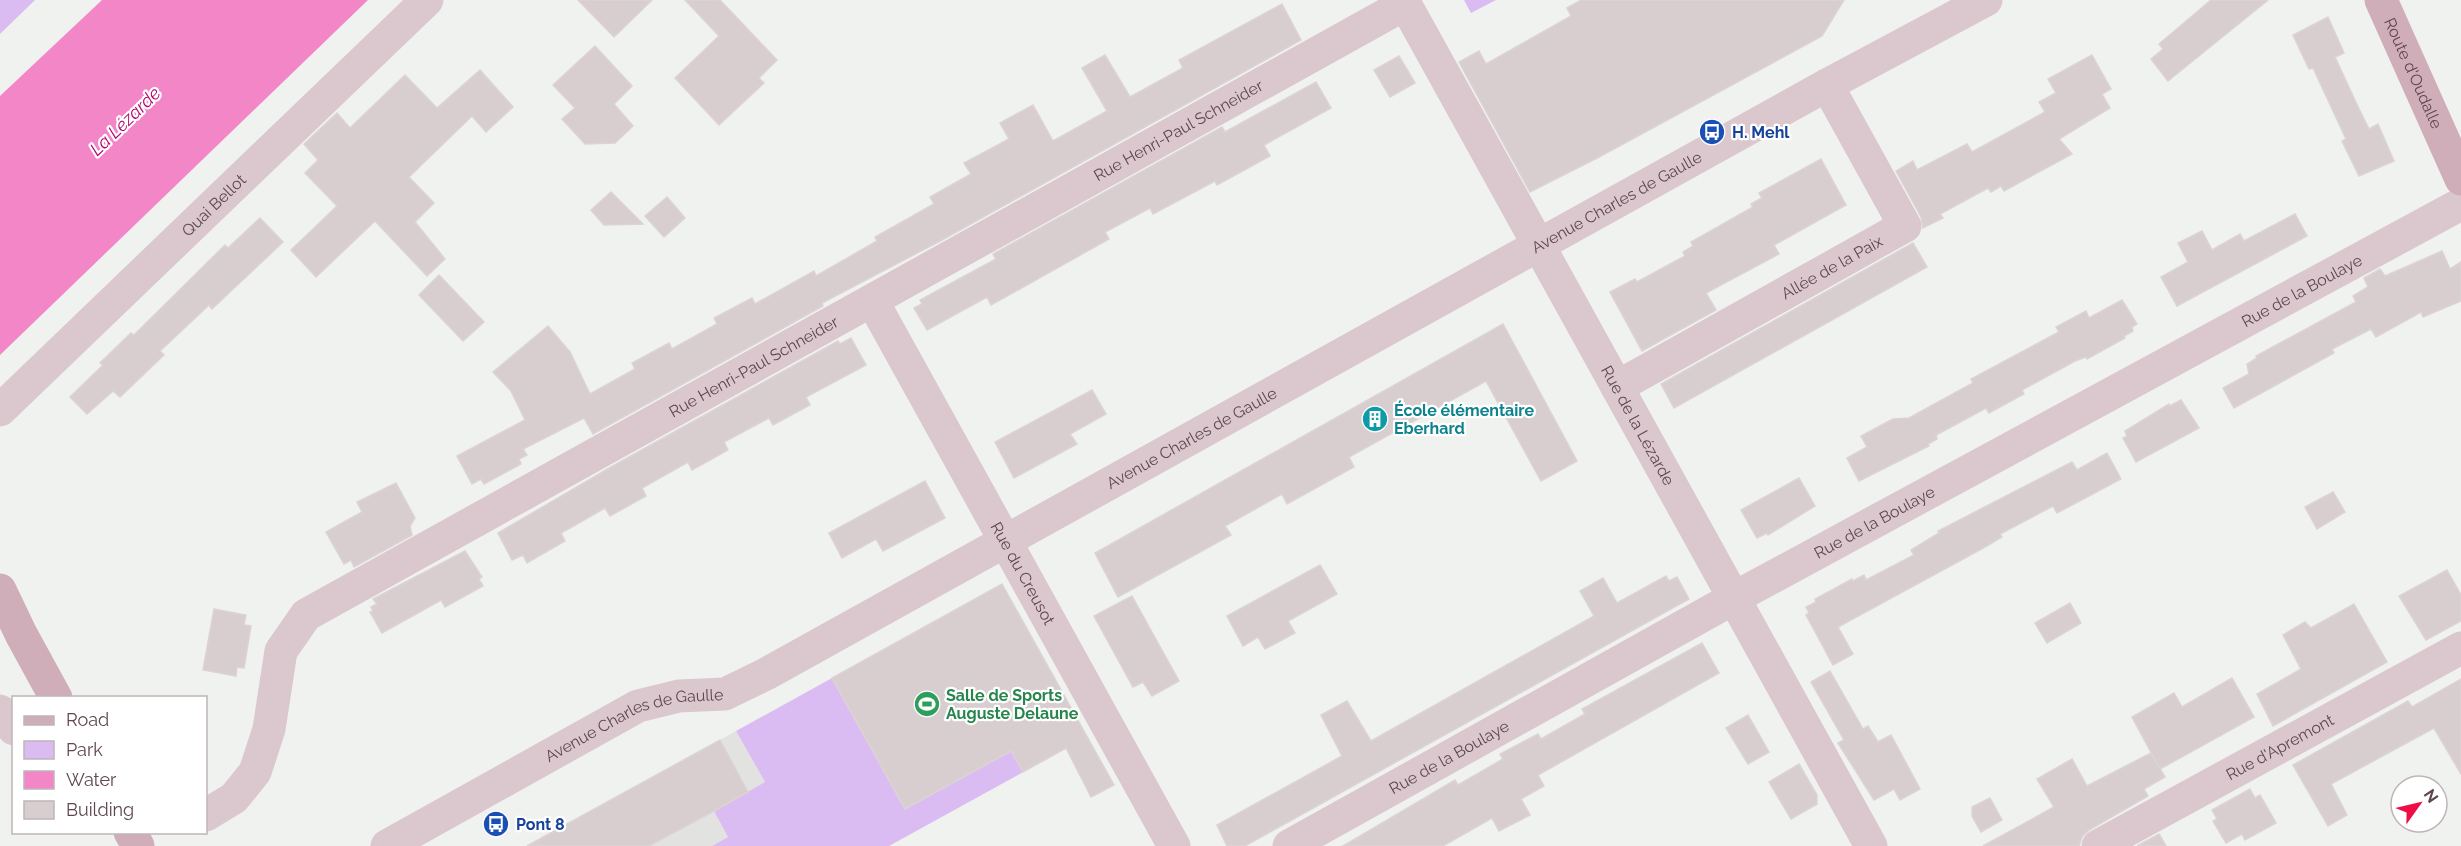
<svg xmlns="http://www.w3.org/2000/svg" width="2461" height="846" viewBox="0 0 2461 846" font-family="Raleway,sans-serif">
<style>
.education{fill:#e2e3e1}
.green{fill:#dbbcf2}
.water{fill:#f286c7}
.building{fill:#d8ced0;stroke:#dcd3d4;stroke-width:1.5}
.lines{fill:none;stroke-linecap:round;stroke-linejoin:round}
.minor{stroke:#dbc8cf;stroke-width:33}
.major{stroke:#d0aeb9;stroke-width:33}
.labels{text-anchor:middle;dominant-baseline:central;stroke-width:4.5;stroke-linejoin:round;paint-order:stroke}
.street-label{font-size:16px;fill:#5f464f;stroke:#fff}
.transit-label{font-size:16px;font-weight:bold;fill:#164399;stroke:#fff;text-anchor:start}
.culture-label{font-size:16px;font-weight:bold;fill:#0d838f;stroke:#fff;text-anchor:start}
.leisure-label{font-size:16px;font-weight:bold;fill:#27864d;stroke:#fff;text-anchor:start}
.water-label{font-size:18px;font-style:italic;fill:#b5036f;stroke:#fff}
</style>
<rect width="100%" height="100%" fill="#f0f2f0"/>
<polygon class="education" points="736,731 765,782 714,811 728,837 712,846 527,846"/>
<g class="green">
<polygon points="0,0 35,0 0,34"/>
<polygon points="1464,0 1496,0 1471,13"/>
<polygon points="1002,584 1087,737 889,846 712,846 728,837 714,811 765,782 736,731"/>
</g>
<polygon class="water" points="102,0 368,0 0,355 0,96"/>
<g class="building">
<polygon points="578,0 652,0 614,37"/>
<polygon points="685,0 720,0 777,60 759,78 764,83 719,125 675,78 719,36"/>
<polygon points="1581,0 1844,0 1822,36 1599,157 1530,192 1459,62 1479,51 1486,64 1571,16 1567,8"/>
<polygon points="2211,0 2268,0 2168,81 2151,59 2163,49 2159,44"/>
<polygon points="1282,4 1301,40 942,240 822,303 823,306 593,434 584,418 523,449 527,455 519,459 521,464 484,484 481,479 472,484 457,456 525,420 511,391 493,372 548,326 570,352 590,394 635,369 632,363 669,343 672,349 717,324 714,318 752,298 755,304 814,271 816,276 877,241 875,237 934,204 930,197 971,174 964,163 1009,139 1000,123 1033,105 1053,141 1107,111 1082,68 1105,55 1130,97 1183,68 1179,60"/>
<polygon points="2328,17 2344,53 2335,57 2359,109 2369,129 2378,124 2394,161 2359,176 2342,141 2346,139 2313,68 2309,69 2293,35"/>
<polygon points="595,46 632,86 614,104 633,126 615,143 585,144 562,119 575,108 553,85"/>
<polygon points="2092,55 2111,89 2102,94 2110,108 2059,139 2072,154 2004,191 2001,186 1991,192 1988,188 1940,214 1943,218 1923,228 1921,217 1896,171 1913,161 1917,170 1967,144 1972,152 2045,112 2039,102 2056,93 2048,79"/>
<polygon points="1399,56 1415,83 1390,97 1374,70"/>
<polygon points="480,70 513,107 486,132 472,116 409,177 434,203 415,222 445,259 427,276 375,221 316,277 291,250 337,206 305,173 318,160 304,144 337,113 350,128 405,75 437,108"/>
<polygon points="1316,82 1331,108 1264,145 1270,156 1217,185 1215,181 1153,214 1150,208 1105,232 1109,239 991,305 987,297 927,330 914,308 922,304 920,300 996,259 993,254 1222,127 1225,132"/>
<polygon points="1821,159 1846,205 1774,245 1779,254 1706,293 1716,310 1642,351 1610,292 1635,279 1637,282 1685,256 1683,252 1693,246 1691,242 1753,207 1751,204 1762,198 1759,193"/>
<polygon points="611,192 643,224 604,225 591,210"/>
<polygon points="667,197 685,218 664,237 645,216"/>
<polygon points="2295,214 2307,236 2177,306 2161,277 2188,262 2178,243 2202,231 2212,250 2240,234 2244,241"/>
<polygon points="260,218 283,242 212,309 209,305 160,351 164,355 120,397 113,391 87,414 70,397 103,365 100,363 131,333 134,335 225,245 228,248"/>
<polygon points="1913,243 1927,267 1674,408 1661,384"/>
<polygon points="2442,251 2450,269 2461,262 2461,301 2423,317 2421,312 2376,337 2371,329 2332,349 2334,353 2234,408 2223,388 2249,374 2247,364 2257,358 2256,356 2356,302 2353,296 2368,287 2364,278 2380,269 2385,276"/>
<polygon points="439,275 484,322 463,341 419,295"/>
<polygon points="2122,300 2137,324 2132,327 2133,331 2124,336 2125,338 2087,359 2086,357 2075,361 2022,390 2024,394 1989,413 1986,408 1936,435 1937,439 1928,444 1929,446 1859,481 1847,458 1867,447 1861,436 1893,419 1909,418 1973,383 1971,379 2059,332 2056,327 2086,311 2089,318"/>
<polygon points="1503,324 1577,461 1541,481 1486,381 1349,457 1354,467 1287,504 1282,494 1225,526 1231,535 1118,597 1095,553"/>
<polygon points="851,338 866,365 806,397 810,405 773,425 769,418 724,442 728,450 692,470 688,462 642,488 646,496 610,516 605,508 561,533 565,541 527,563 523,555 512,560 498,533 611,467 838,341 840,344"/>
<polygon points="1092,390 1106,414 1070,434 1077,444 1014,478 995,442"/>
<polygon points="2181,400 2199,428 2136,462 2123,438 2127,436 2125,431 2169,404 2170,406"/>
<polygon points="2107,453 2121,479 2057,513 2053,506 2000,534 2002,537 1985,547 1838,627 1853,654 1833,665 1806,615 1809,613 1806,607 1816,602 1815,599 1852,579 1853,581 1864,575 1866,580 1914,555 1911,550 1939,533 1938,531 2072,462 2077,470"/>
<polygon points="1799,478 1815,506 1768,535 1767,533 1757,538 1741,510"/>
<polygon points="925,481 945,518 883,551 876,539 842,558 829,533"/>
<polygon points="396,483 415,518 410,526 412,535 354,567 351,560 344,564 326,532 362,512 357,502"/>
<polygon points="2333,492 2345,512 2317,529 2305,507"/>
<polygon points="465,551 482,577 479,579 483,586 445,607 441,600 382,633 370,612 373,611 371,607 377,604 373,599"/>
<polygon points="1320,565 1337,594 1288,621 1295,633 1265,649 1258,637 1243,646 1227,616"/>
<polygon points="2447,570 2461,595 2461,621 2426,640 2399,596"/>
<polygon points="1666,576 1669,581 1677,577 1689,599 1245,846 1227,846 1217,825 1342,756 1321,715 1347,701 1371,741 1594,616 1580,591 1603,578 1617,603"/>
<polygon points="1002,584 1114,785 1091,797 1066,748 1023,772 1011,751 905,809 832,678"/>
<polygon points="1132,596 1179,681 1152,696 1143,682 1133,687 1094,616"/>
<polygon points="2070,603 2081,623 2047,643 2035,623"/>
<polygon points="2354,604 2387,662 2273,726 2257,694 2301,669 2283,635 2305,622 2311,628"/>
<polygon points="214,609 246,615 244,625 251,626 244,668 237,667 236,676 203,670"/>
<polygon points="1702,643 1719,673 1538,775 1544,786 1521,799 1530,815 1499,831 1492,818 1443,846 1343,846 1455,780 1458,785 1503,759 1500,754 1538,734 1541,739 1585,714 1582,709"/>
<polygon points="1830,671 1863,729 1868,726 1878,742 1891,735 1920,789 1900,800 1894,789 1874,800 1838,743 1844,740 1811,682"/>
<polygon points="2232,678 2254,717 2160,769 2132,717 2174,693 2182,707"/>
<polygon points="2461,679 2461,774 2434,728 2331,784 2347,815 2328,826 2293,765 2408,701 2412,707"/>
<polygon points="1748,715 1769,752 1748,764 1726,728"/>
<polygon points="720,740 748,792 714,811 649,846 527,846"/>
<polygon points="2151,753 2165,777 2144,789 2148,796 2089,830 2082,837 2079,846 1983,846 2054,807 2037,779 2072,759 2087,786"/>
<polygon points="1799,764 1817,795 1817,804 1791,819 1769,782"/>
<polygon points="2250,789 2255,798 2260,795 2276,823 2245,840 2242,834 2226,843 2213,821 2217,819 2212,810"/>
<polygon points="1990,798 2002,820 1981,832 1972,816 1972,807"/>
<polygon points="2159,834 2166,846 2137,846"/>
</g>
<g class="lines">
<g class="minor">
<path id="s1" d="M 1403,0 L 1871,846"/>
<path id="s2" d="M 873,302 L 1174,846"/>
<path id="s3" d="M 1617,387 L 1905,226 L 1827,85"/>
<path id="s4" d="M 0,410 L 427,0"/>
<polyline points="0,711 14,729"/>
<path id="s5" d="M 206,815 L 234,798 L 255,772 L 269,729 L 281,651 L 306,615 L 1405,4"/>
<path id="s6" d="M 387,846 L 638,706 L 679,696 L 725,694 L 766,674 L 1827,85 L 1986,0"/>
<path id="s7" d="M 1289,846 L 1734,598 L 2461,204"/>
<path id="s8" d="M 2098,846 L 2461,648"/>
</g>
<g class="major">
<path id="s9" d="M 2381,0 L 2461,179"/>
<polyline points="0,590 21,634 56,698"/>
<polyline points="130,832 138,846"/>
</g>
</g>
<defs>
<g id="bus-disc" transform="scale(1.35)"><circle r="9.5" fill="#1a4fb4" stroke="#fff"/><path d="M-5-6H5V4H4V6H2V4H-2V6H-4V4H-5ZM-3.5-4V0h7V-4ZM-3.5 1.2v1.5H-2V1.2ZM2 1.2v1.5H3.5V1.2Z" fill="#fff"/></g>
<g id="building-disc" transform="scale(1.35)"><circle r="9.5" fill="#0f9aa8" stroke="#fff"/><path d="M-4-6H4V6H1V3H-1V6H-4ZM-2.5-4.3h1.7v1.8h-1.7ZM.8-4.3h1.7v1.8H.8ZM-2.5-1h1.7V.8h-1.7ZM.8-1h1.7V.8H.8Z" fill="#fff"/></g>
<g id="stadium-disc" transform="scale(1.35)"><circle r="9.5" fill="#2e9e5b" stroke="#fff"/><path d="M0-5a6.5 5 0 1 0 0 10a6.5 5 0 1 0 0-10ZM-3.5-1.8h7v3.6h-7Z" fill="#fff"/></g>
</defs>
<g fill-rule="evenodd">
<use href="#bus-disc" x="1712" y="132"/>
<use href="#building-disc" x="1375" y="419"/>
<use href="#stadium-disc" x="927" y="704"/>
<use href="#bus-disc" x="496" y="824"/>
</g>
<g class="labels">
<g class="street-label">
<text stroke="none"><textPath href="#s9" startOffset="80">Route d'Oudalle</textPath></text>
<text stroke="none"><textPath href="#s5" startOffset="1232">Rue Henri-Paul Schneider</textPath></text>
<text stroke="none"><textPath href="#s6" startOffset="1394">Avenue Charles de Gaulle</textPath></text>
<text stroke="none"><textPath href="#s4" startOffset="296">Quai Bellot</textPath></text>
<text stroke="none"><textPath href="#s3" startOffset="246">Allée de la Paix</textPath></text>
<text stroke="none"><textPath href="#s7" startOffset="1155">Rue de la Boulaye</textPath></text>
<text stroke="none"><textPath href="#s5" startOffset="746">Rue Henri-Paul Schneider</textPath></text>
<text stroke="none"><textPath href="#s1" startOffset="486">Rue de la Lézarde</textPath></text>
<text stroke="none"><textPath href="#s6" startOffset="908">Avenue Charles de Gaulle</textPath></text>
<text stroke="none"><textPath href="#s7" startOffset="669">Rue de la Boulaye</textPath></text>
<text stroke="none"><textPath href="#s2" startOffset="310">Rue du Creusot</textPath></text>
<text stroke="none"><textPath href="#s6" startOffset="278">Avenue Charles de Gaulle</textPath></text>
<text stroke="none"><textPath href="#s8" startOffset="207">Rue d'Apremont</textPath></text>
<text stroke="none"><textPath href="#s7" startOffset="183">Rue de la Boulaye</textPath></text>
</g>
<g class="transit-label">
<text x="1732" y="132">H. Mehl</text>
<text x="516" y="824">Pont 8</text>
</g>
<g class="culture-label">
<text x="1394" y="410">École élémentaire<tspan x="1394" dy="18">Eberhard</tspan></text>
</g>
<g class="leisure-label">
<text x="946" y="695">Salle de Sports<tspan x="946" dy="18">Auguste Delaune</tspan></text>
</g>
<g class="water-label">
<text transform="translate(125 121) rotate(-44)">La Lézarde</text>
</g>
</g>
<rect x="12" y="696" width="195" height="138" fill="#ffffff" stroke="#bfb5b9" stroke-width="1.5"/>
<rect x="24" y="716" width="30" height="9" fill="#d0aeb9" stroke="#bfb5b9" stroke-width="1.5"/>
<text x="66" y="726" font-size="18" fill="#5f464f">Road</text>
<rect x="24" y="741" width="30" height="18" fill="#dbbcf2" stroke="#bfb5b9" stroke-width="1.5"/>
<text x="66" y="756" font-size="18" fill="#5f464f">Park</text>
<rect x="24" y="771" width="30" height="18" fill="#f286c7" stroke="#bfb5b9" stroke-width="1.5"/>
<text x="66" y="786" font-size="18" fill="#5f464f">Water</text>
<rect x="24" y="801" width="30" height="18" fill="#d8ced0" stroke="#bfb5b9" stroke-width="1.5"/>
<text x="66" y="816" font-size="18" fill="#5f464f">Building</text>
<g transform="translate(2419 804) rotate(56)"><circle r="28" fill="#ffffff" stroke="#bfb5b9" stroke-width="1.5"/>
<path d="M0-4.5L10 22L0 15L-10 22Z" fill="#ef0d46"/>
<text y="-9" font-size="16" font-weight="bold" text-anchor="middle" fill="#5f464f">N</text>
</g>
</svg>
